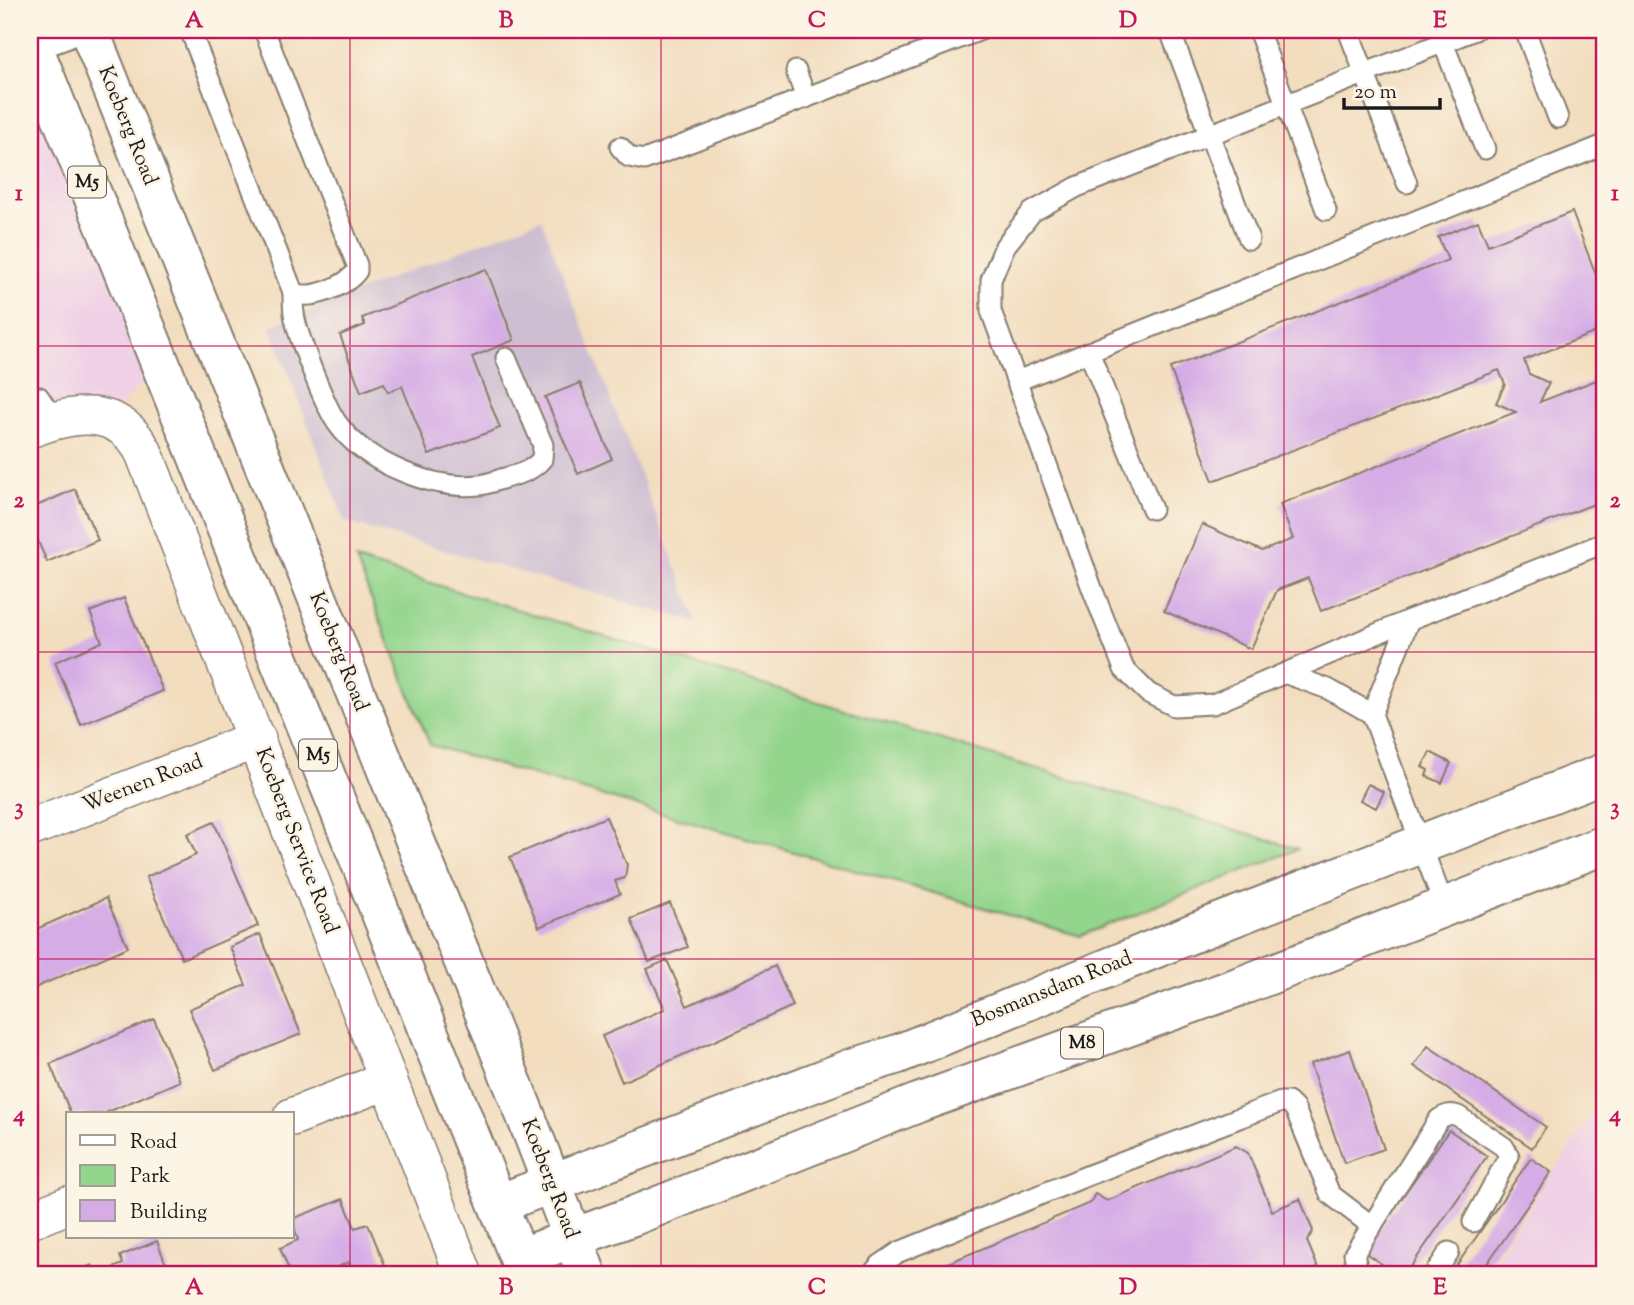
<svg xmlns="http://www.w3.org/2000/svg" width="1634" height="1305" viewBox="0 0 1634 1305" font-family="'Sorts Mill Goudy',serif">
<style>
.built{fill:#efd0e6}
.industrial{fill:#cdbed2}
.green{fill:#93d58c;stroke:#587854;stroke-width:2}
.building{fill:#d5ace6}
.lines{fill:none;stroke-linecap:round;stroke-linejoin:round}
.service-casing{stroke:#877c6e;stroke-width:23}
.minor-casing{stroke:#877c6e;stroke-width:40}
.tertiary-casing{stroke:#877c6e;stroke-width:42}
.primary-casing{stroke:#877c6e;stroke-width:42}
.service{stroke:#fff;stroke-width:19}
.minor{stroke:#fff;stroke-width:37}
.tertiary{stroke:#fff;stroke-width:38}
.primary{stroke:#fff;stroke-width:38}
.grid{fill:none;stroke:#c2185b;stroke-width:2;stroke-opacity:0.55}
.labels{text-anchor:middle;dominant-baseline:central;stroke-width:5;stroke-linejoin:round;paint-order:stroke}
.shield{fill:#fcf5e5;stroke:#5f5d58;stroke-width:2}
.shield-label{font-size:19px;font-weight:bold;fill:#1c1c1c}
.street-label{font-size:21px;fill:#1c1c1c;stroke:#fcf5e5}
.neatline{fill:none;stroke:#c2185b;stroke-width:2.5}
.grid-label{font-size:23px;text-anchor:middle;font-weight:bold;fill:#c2185b}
</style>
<rect width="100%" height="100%" fill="#fcf5e5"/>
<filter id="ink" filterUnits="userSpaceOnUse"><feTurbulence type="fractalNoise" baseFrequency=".0143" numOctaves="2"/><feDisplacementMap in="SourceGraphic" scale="14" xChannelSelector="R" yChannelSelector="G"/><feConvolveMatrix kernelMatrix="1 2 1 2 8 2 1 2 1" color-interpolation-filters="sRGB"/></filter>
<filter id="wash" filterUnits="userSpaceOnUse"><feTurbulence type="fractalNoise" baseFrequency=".00686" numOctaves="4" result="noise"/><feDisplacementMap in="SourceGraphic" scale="28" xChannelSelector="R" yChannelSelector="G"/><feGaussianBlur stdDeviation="1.57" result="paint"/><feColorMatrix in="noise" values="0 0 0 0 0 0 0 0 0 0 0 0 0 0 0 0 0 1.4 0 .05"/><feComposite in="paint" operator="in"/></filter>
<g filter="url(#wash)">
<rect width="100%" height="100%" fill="#f2ddbf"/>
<g class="built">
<polygon points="30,42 159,363 108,420 30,429"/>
<polygon points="1604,1096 1604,1275 1486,1275"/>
</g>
<polygon class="industrial" points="541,219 698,623 345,522 270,326"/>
<polygon class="green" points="356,560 1298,849 1080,936 430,745"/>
<g id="blocks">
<g class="building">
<polygon points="1572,212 1604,296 1604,329 1524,360 1529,374 1549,383 1540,402 1604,377 1604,500 1321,611 1308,578 1277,590 1251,649 1164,611 1202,524 1262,551 1293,539 1280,504 1516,412 1496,403 1505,384 1499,370 1213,481 1170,368 1448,260 1438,237 1478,221 1488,245"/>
<polygon points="486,269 514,340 472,357 500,428 429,455 402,386 388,392 384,383 361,392 340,335 365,325 362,318"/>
<polygon points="580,383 612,459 578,474 545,397"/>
<polygon points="75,489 98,540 47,562 34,532 30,534 30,509"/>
<polygon points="124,598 163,691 81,725 55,662 102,642 90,612"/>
<polygon points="1430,752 1451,763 1442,783 1426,776 1428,770 1422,767"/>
<polygon points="1368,784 1384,792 1376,808 1360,800"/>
<polygon points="606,817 627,865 625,878 615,881 620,894 539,927 510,857"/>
<polygon points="214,822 258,926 182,959 146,877 196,855 187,834"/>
<polygon points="106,898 128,947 30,990 30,932"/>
<polygon points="670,903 688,947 649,962 631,919"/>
<polygon points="260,934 301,1034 215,1070 189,1009 246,985 230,947"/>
<polygon points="667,960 687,1006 775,966 793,1006 622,1082 602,1036 665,1009 647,969"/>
<polygon points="154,1019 180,1081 103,1114 71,1114 50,1064"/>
<polygon points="1428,1046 1546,1127 1532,1148 1414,1066"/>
<polygon points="1350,1050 1384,1149 1344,1163 1310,1064"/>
<polygon points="1449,1130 1487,1156 1405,1275 1398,1275 1364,1252"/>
<polygon points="1236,1146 1248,1153 1272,1211 1300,1199 1313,1231 1307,1241 1319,1270 1307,1275 920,1275 1090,1203 1095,1194 1107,1201"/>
<polygon points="1531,1158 1551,1172 1479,1275 1450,1275"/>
<polygon points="343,1199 355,1228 368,1224 389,1275 354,1275 349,1262 318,1275 291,1275 280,1248 298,1240 292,1219"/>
<polygon points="157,1241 170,1275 67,1275 92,1265 96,1275 123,1264 120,1256"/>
</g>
</g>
</g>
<g filter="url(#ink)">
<use href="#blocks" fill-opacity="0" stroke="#877c6e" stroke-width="2"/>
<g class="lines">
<g class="service-casing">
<g id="service">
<path d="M 190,30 L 293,292 C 309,302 346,286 357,271 L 357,265 L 264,30"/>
<polyline points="1258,30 1326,210"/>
<polyline points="1348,30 1407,183"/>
<polyline points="1438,30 1485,149"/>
<polyline points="1475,30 1077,187 1032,212 1005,246 991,280 991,311 1093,591 1124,669 1148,693 1174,706 1213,704 1409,620 1604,543"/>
<polyline points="1525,30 1558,118"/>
<polyline points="1170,31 1249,239"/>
<polyline points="796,71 806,98"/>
<polyline points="620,147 629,157 644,160 981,30"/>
<path d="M 293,292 C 293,299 293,307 294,313 C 296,333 325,406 337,423 C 365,463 432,490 479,485 C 488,484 497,480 505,478 C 520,474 532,471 542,459 L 543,445 L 506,358"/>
<polyline points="1089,352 1152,509"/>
<polyline points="1017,381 1604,145"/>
<polyline points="30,396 39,397 54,420"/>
<polyline points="1287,674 1328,689 1372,714 1445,908"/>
<polyline points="1372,714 1409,620"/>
<polyline points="871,1275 880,1265 899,1252 1089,1175 1281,1102 1288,1102 1295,1109 1330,1194 1372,1226"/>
<path d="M 1359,1275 L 1354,1254 L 1439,1119 C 1446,1115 1450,1113 1458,1116 L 1504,1147 L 1509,1156 L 1473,1222"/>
<polyline points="1434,1275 1449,1252"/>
</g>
</g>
<g class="minor-casing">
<g id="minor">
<path d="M 30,429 C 73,412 119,404 144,453 L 464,1275"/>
<polyline points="30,828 257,739"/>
<polyline points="292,1117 388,1080"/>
<polyline points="30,1220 68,1205"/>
</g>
</g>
<g class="tertiary-casing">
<polyline id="tertiary" points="30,42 63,30"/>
</g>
<g class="primary-casing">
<g id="primary">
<polyline points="89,30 527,1119 587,1275"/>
<polyline points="30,39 526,1275"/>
<polyline points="498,1204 850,1069 898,1054 1198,931 1604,773"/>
<polyline points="519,1258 633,1216 918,1103 1246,984 1604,845"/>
</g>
</g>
<use href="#service" class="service"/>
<use href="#minor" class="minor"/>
<use href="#tertiary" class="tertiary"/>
<use href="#primary" class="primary"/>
</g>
</g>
<path class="grid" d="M 350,30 L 350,1275M 661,30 L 661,1275M 973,30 L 973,1275M 1284,30 L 1284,1275M 30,346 L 1604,346M 30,652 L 1604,652M 30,959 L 1604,959"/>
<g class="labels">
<g class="shield">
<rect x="68" y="166.5" width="38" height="31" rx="5"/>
<rect x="299" y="739.5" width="38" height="31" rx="5"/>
<rect x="1061" y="1027.5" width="42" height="31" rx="5"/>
</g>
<g class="shield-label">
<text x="87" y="182">M5</text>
<text x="318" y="755">M5</text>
<text x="1082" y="1043">M8</text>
</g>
<g class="street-label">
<text transform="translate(127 126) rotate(68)">Koeberg Road</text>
<text transform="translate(338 652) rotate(68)">Koeberg Road</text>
<text transform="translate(143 784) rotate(-21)">Weenen Road</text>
<text transform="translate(296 841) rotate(69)">Koeberg Service Road</text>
<text transform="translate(1052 990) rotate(-22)">Bosmansdam Road</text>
<text transform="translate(549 1179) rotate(69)">Koeberg Road</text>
</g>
</g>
<rect width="1634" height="1305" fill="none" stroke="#fcf5e5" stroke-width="77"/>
<rect x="66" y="1112" width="228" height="126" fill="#fcf5e5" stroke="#a29e95" stroke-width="2"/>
<rect x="80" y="1135" width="35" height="10" fill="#ffffff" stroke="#a29e95" stroke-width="2"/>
<text x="130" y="1148" font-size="21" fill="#1c1c1c">Road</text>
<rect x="80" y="1165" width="35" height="21" fill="#93d58c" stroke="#a29e95" stroke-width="2"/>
<text x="130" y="1182" font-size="21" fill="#1c1c1c">Park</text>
<rect x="80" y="1200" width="35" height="21" fill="#d5ace6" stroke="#a29e95" stroke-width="2"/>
<text x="130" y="1218" font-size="21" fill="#1c1c1c">Building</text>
<path d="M1344 98v10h96v-10" fill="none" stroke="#1c1c1c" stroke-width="3.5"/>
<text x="1354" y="98" font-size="21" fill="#1c1c1c" stroke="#fcf5e5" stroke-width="5" paint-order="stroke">20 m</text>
<rect x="38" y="38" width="1558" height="1228" class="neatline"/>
<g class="grid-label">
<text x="194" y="27">A</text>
<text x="506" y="27">B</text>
<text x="817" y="27">C</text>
<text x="1128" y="27">D</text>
<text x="1440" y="27">E</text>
<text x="19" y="200">1</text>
<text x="1615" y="200">1</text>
<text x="19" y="507">2</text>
<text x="1615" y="507">2</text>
<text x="19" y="814">3</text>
<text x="1615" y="814">3</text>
<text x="19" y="1121">4</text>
<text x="1615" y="1121">4</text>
<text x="194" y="1294">A</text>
<text x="506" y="1294">B</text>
<text x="817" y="1294">C</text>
<text x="1128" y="1294">D</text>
<text x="1440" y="1294">E</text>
</g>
</svg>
